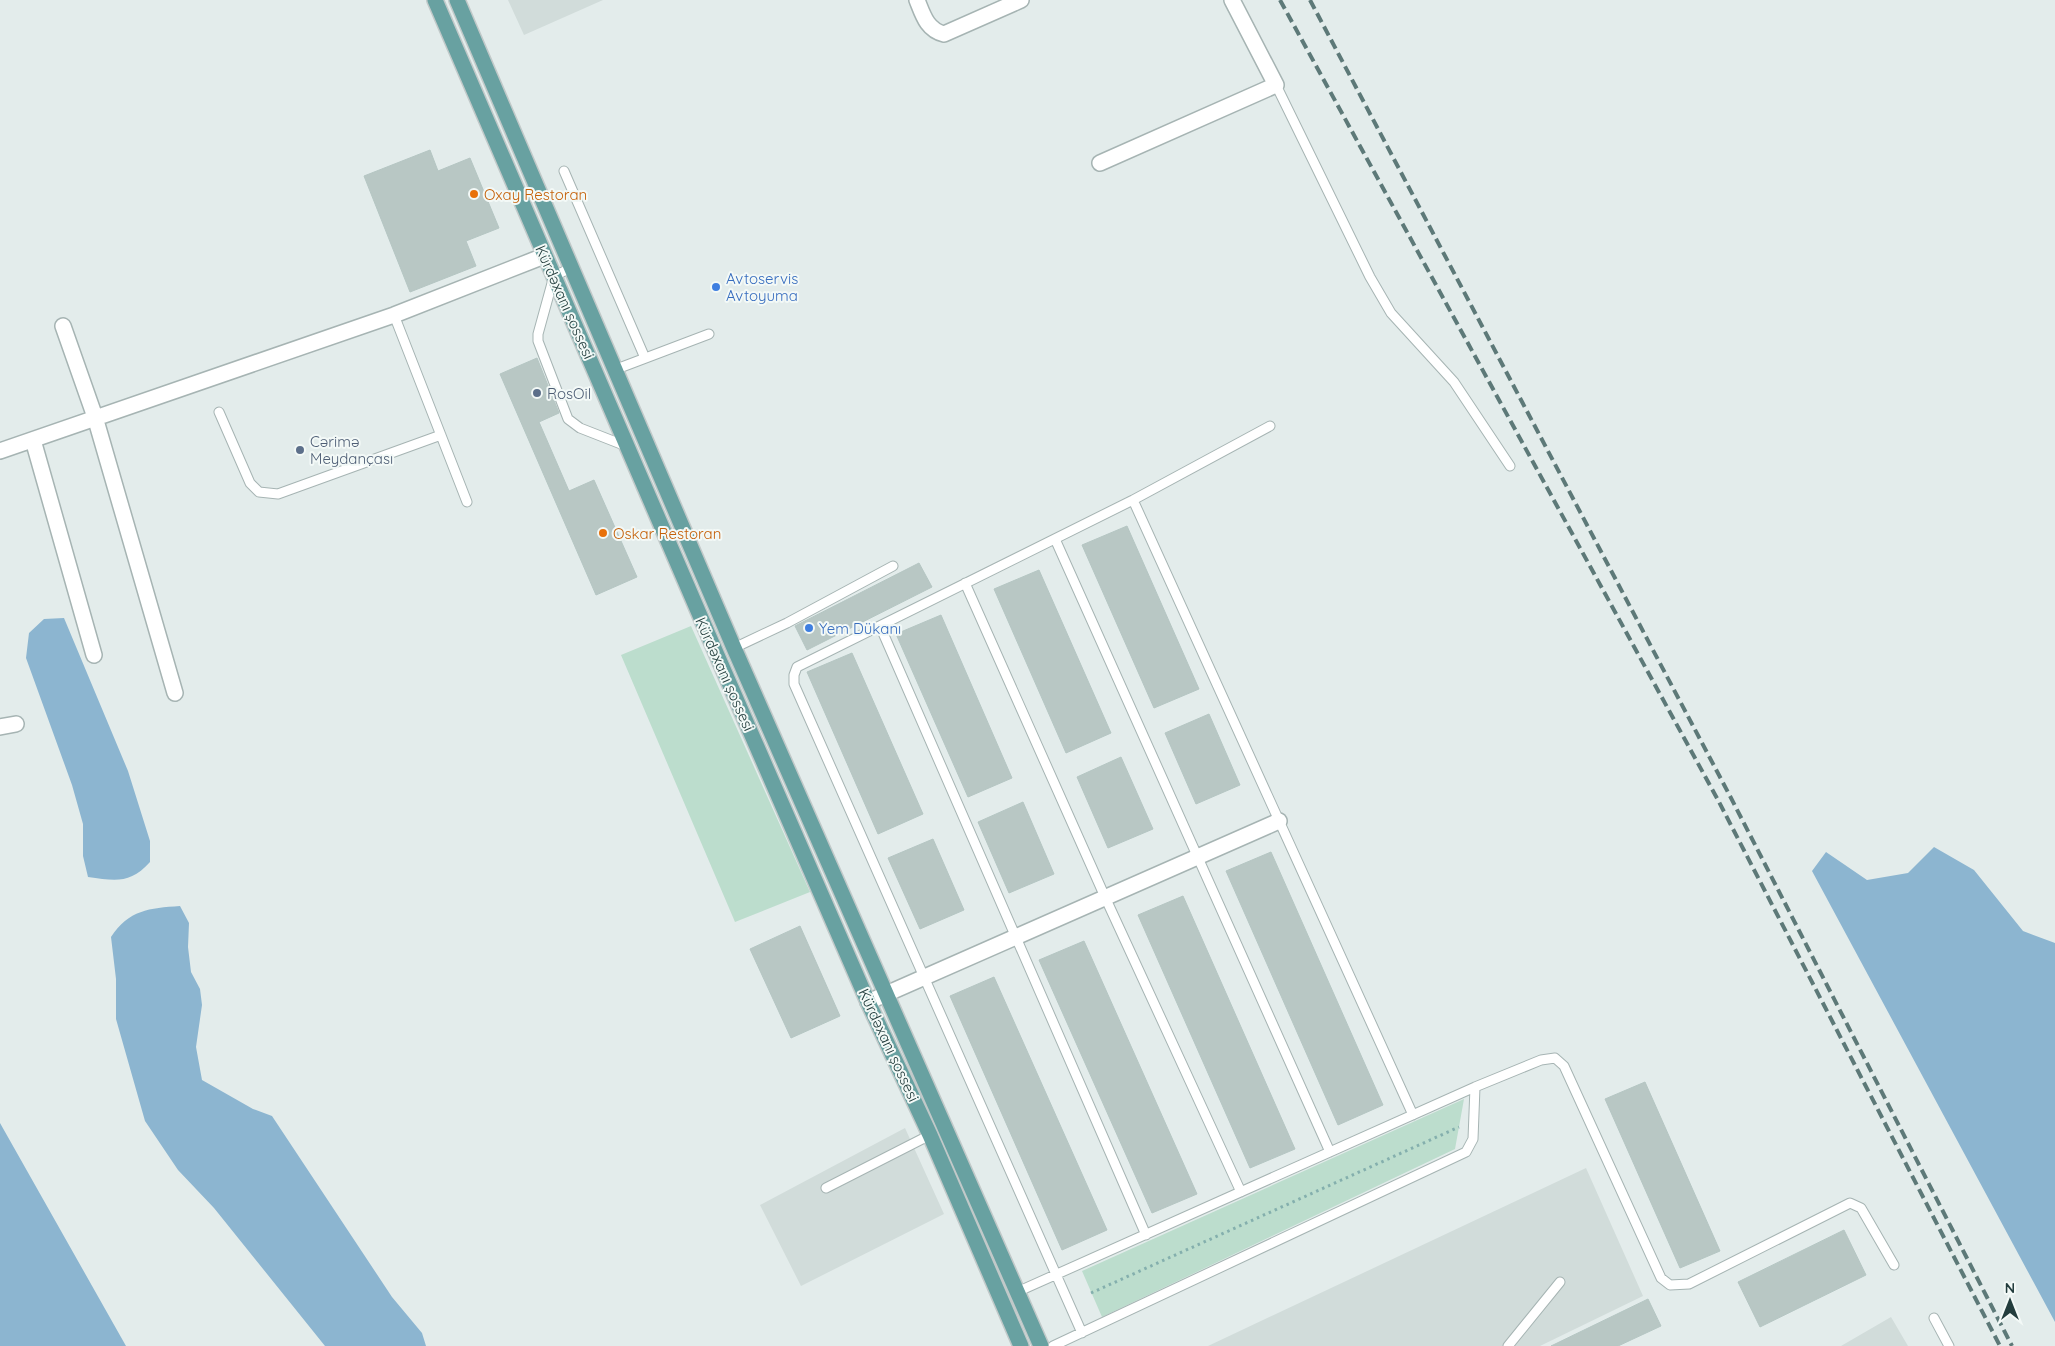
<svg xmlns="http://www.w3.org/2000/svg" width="2055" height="1346" viewBox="0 0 2055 1346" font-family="Quicksand,sans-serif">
  <rect width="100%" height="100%" fill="#e3eceb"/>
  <!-- built -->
  <path fill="#d1dcda" d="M 508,0 L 603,0 L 524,35 Z
    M 905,1128 L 944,1214 L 801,1286 L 760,1205 Z
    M 1586,1168 L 1643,1296 L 1540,1346 L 1208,1346 Z
    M 1891,1317 L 1908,1346 L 1841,1346 Z"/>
  <!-- green -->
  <path fill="#bcddcd" d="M 691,626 L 810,892 L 735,922 L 621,655 Z
    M 1464,1099 L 1455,1149 L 1102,1317 L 1082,1271 Z"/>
  <!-- water -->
  <path fill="#8cb5d0" d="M 64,618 L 128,771 L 150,841 L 150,862 C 130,884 116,881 88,877 L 83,856 L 83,824 L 72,785 L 26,658 L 29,633 L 44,619 Z
    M 1934,847 L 1974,870 L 2023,931 L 2055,943 L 2055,1322 L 1812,871 L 1826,852 L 1867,880 L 1908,873 Z
    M 180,906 L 189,923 L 188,947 L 191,972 L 200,989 L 202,1005 L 196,1047 L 202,1080 L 253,1109 L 272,1116 L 392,1297 L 422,1333 L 426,1346 L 325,1346 L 214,1208 L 178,1170 L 145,1121 L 116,1019 L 116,979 L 111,937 C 129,910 149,908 180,906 Z
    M 0,1123 L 126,1346 L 0,1346 Z"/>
  <!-- building -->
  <path fill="#b8c7c4" stroke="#b5c6c3" d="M 430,150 L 438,171 L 470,158 L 499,228 L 466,241 L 476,266 L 410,292 L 364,176 Z
    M 537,358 L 559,413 L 539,422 L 569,491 L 594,480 L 637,577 L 596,595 L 500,374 Z
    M 1127,526 L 1199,689 L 1154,708 L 1082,545 Z
    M 919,563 L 932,587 L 807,650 L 795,626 Z
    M 1039,570 L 1111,733 L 1066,753 L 994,589 Z
    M 941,615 L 1012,778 L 968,797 L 896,634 Z
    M 852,653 L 923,814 L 878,834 L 807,672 Z
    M 1209,714 L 1240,785 L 1196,804 L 1165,733 Z
    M 1121,757 L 1153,829 L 1108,848 L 1077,777 Z
    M 1023,802 L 1054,874 L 1009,893 L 978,822 Z
    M 933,839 L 964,910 L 920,929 L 888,858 Z
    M 1271,852 L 1383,1105 L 1338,1125 L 1226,871 Z
    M 1183,896 L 1295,1149 L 1250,1168 L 1138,915 Z
    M 800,926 L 840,1016 L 791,1038 L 750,949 Z
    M 1084,941 L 1197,1194 L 1152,1213 L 1039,960 Z
    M 994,977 L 1107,1230 L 1062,1250 L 950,996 Z
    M 1645,1082 L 1720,1251 L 1680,1268 L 1605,1099 Z
    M 1844,1230 L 1866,1275 L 1760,1327 L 1738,1282 Z
    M 1648,1299 L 1661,1326 L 1618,1346 L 1551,1346 Z"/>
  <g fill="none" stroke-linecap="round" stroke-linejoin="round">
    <defs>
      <path id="lane" d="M 1276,85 L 1370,277 L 1391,313 L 1454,382 L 1510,466
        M 564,171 L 645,358
        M 571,268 L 554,276 L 538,334 L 538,341 L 568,419 L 580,428 L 626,446
        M 394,315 L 467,502
        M 614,370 L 709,334
        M 219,412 L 250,483 L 259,492 L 278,494 L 441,435
        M 1133,500 L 1413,1115
        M 1055,539 L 1330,1152
        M 965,583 L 1105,897 L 1241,1192
        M 880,626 L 1146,1235
        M 734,648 L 787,623 L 893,566
        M 826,1188 L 930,1135
        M 1017,1292 L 1475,1087 L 1541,1060 L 1555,1058 L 1564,1066 L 1661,1278 L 1670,1285 L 1689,1284 L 1850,1203 L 1861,1208 L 1894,1265
        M 1934,1318 L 1949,1346
        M 1082,1333 L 794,684 L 794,675 L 797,667 L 1133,500 L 1270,426
        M 1053,1346 L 1466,1152 L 1473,1139 L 1475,1087
        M 1508,1346 L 1560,1282"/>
      <path id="street" d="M 917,0 C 923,15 927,30 944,34 L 1021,0
        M 1100,163 L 1276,85 L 1232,0
        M 63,326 L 95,417 L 175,693
        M 33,440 L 94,655
        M 0,451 L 394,315 L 544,256
        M 0,727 L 16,724
        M 868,1002 L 1279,821"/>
      <path id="primary" d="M 435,0 L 717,655 L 868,1002 L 930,1135 L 1021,1346
        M 457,0 L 734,648 L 1041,1346"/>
    </defs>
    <!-- lane casing -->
    <use href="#lane" stroke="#a6b4b3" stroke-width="11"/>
    <!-- street casing -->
    <use href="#street" stroke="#a6b4b3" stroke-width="18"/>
    <!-- primary casing -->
    <use href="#primary" stroke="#c1c9c9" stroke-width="18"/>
    <!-- path -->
    <path stroke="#84afad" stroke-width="3" stroke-dasharray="2.5 4" stroke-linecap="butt" d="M 1091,1293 L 1459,1127"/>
    <!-- lane -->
    <use href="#lane" stroke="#fff" stroke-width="9"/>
    <!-- street -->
    <use href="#street" stroke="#fff" stroke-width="15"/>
    <!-- primary -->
    <use href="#primary" stroke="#68a1a1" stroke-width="15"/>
    <!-- rail -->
    <path stroke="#5d7978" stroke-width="4" stroke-dasharray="10 5" stroke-linecap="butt" d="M 1280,0 L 1718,800 L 2000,1346
      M 1310,0 L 1730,796 L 2012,1346"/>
  </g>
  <!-- markers -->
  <g fill="#e8710a" stroke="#f3f9f7" stroke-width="2">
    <circle cx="474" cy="194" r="5"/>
    <circle cx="603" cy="533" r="5"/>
  </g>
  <g fill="#3f7fe0" stroke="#f3f9f7" stroke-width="2">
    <circle cx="716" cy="287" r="5"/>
    <circle cx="809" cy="628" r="5"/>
  </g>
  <g fill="#5c6f8a" stroke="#f3f9f7" stroke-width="2">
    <circle cx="537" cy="393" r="5"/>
    <circle cx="300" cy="450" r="5"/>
  </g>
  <g text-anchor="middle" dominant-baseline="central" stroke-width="4" stroke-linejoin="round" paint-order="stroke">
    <!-- food labels -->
    <g font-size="15" fill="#c56008" stroke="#f3f9f7" text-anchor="start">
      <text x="484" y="194">Oxay Restoran</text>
      <text x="613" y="533">Oskar Restoran</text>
    </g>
    <!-- shop labels -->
    <g font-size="15" fill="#366cbe" stroke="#f3f9f7" text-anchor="start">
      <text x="726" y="278">Avtoservis<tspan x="726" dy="17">Avtoyuma</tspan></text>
      <text x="819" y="628">Yem Dükanı</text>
    </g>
    <!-- street labels -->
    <g font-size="15" fill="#233d3d" stroke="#f3f9f7">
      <text transform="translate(565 302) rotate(66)">Kürdəxanı şossesi</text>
      <text transform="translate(725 674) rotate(66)">Kürdəxanı şossesi</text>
      <text transform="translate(889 1045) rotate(65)">Kürdəxanı şossesi</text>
    </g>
    <!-- service labels -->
    <g font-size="15" fill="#4e5e75" stroke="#f3f9f7" text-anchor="start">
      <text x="547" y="393">RosOil</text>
      <text x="310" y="441">Cərimə<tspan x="310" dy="17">Meydançası</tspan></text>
    </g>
  </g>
  <!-- north arrow -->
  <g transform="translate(2010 1301)" stroke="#f3f9f7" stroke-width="4" paint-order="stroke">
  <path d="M0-4L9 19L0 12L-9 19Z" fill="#233d3d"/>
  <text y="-8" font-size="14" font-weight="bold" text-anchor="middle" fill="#233d3d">N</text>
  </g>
</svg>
